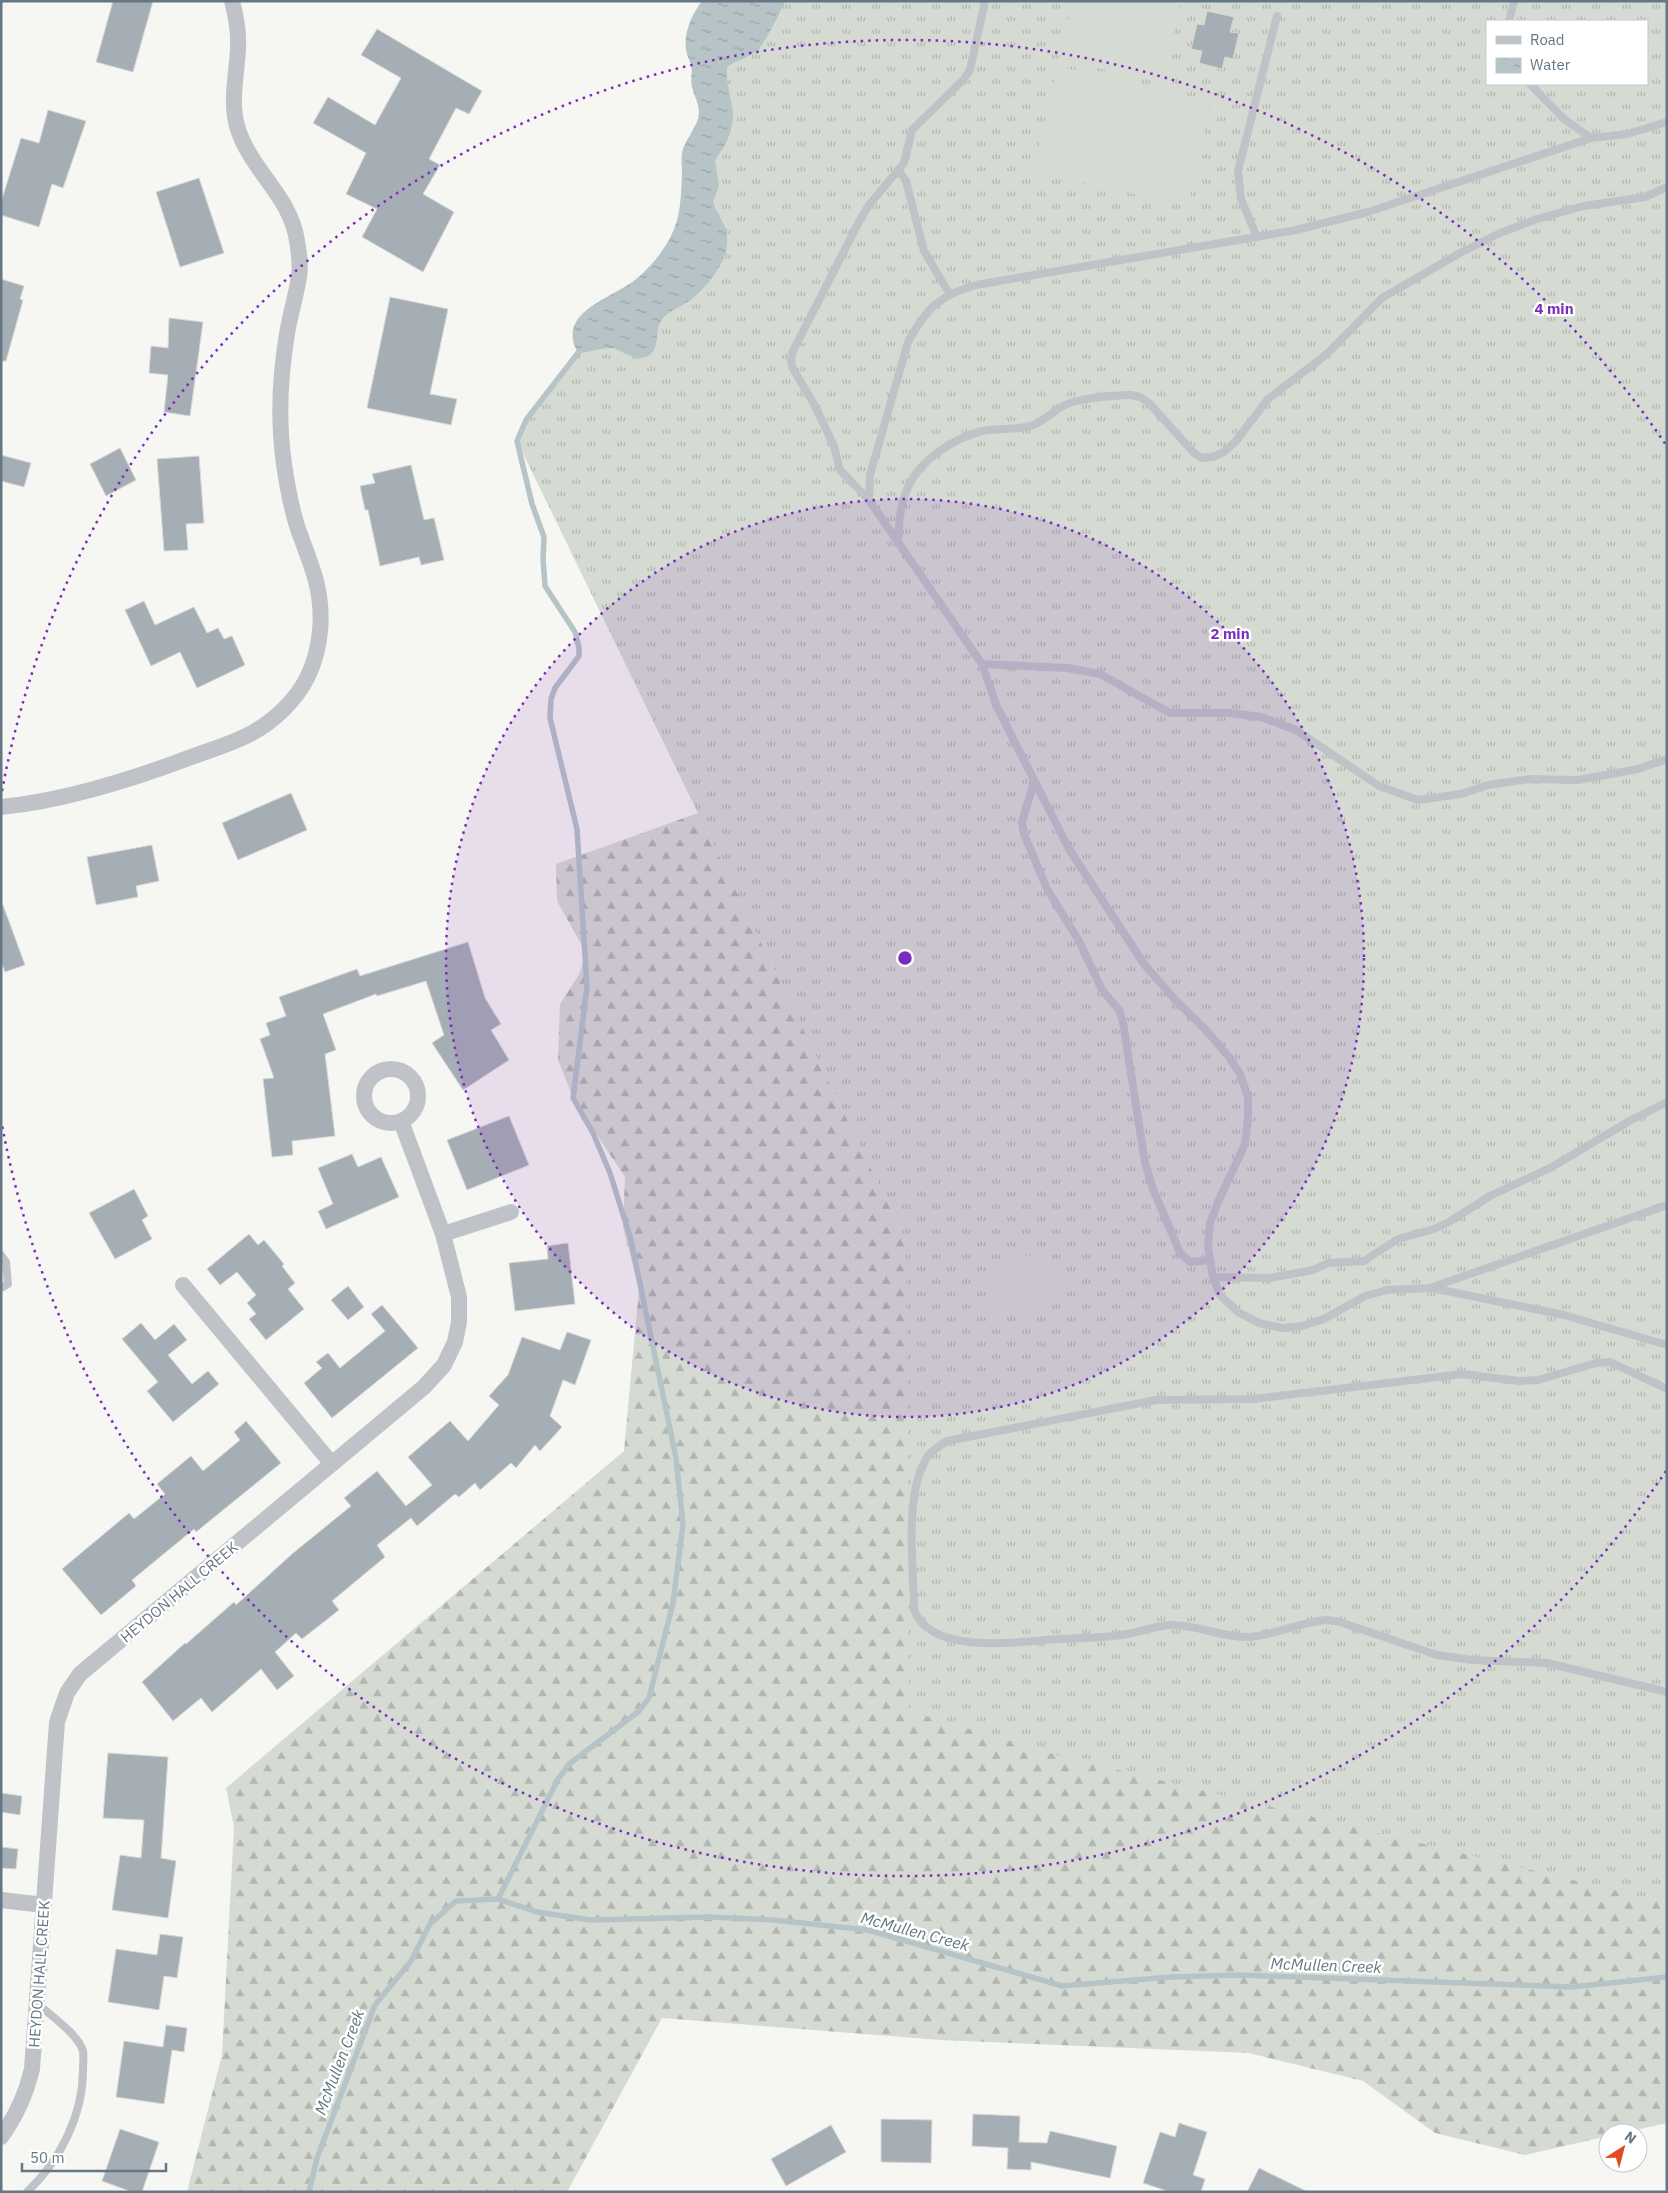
<svg xmlns="http://www.w3.org/2000/svg" width="1668" height="2193" viewBox="0 0 1668 2193" font-family="'IBM Plex Sans',sans-serif">
  <defs>
    <pattern id="grass-tufts" width="24" height="20" patternUnits="userSpaceOnUse" patternTransform="scale(1.25)"><rect width="24" height="20" fill="#d5dbd2"/><path d="M3 7l-1-3M5 7V3M7 7l1-3M15 17l-1-3M17 17v-4M19 17l1-3" fill="none" stroke="#b0b6b0"/></pattern>
    <pattern id="forest-firs" width="22" height="20" patternUnits="userSpaceOnUse" patternTransform="scale(1.25)"><rect width="22" height="20" fill="#d5dbd2"/><path d="M5 1l3.5 6h-7zM16 11l3.5 6h-7z" fill="#b0b6b0"/></pattern>
    <pattern id="water-ripples" width="26" height="14" patternUnits="userSpaceOnUse" patternTransform="scale(1.25)"><rect width="26" height="14" fill="#b6c3c7"/><path d="M2 4q2-2 4 0t4 0M15 11q2-2 4 0t4 0" fill="none" stroke="#98a3a7"/></pattern>
  </defs>
  <rect width="100%" height="100%" fill="#f6f6f2"/>
  <!-- grass -->
  <path fill="url(#grass-tufts)" fill-rule="evenodd" d="M 721,1 L 1667,1 L 1667,1977 L 869,1919 L 906,1241 L 517,441 L 530,415 L 578,353 L 584,323 L 678,264 ZM 1487,21 L 1647,21 L 1647,84 L 1487,84 Z"/>
  <!-- forest -->
  <path fill="url(#forest-firs)" d="M 698,813 L 906,1241 L 909,1711 L 1060,1756 L 1667,1903 L 1667,2123 L 1622,2133 L 1608,2133 L 1608,2136 L 1525,2155 L 1435,2133 L 1363,2081 L 1249,2053 L 940,2040 L 662,2018 L 567,2192 L 187,2192 L 222,2055 L 234,1827 L 226,1788 L 624,1451 L 639,1289 L 623,1227 L 625,1177 L 575,1102 L 558,1060 L 560,1004 L 580,973 L 585,951 L 557,901 L 556,864 Z"/>
  <!-- pitch -->
  <path fill="#d5dbd2" d="M 1072,1 L 1181,1 L 1162,83 L 1059,59 Z
    M 1057,66 L 1211,101 L 1188,206 L 1033,172 Z
    M 1019,1254 L 1035,1257 L 1066,1282 L 1068,1291 L 1061,1303 L 1001,1316 L 992,1310 C 983,1278 983,1262 1019,1254 Z"/>
  <!-- water -->
  <path fill="url(#water-ripples)" d="M 702,1 L 785,1 C 780,13 766,41 758,50 C 749,58 736,60 727,67 C 726,81 730,93 732,106 C 736,126 727,144 715,160 L 719,186 L 713,202 C 716,212 723,220 726,230 C 733,256 710,284 692,299 C 683,306 670,310 663,318 C 653,328 662,348 648,356 C 636,362 623,351 612,348 C 607,347 586,353 578,353 C 555,312 611,299 635,280 C 649,269 663,252 671,236 C 681,217 681,195 682,173 C 682,167 681,160 682,154 C 684,139 698,128 699,113 C 699,103 694,96 692,87 C 690,80 693,72 691,65 C 690,61 688,58 687,54 C 682,35 691,16 702,1 Z"/>
  <g fill="none" stroke-linecap="round" stroke-linejoin="round">
    <!-- stream -->
    <path stroke="#b6c3c7" stroke-width="5.5" d="M 498,1899 L 557,1781 L 569,1764 L 638,1712 L 649,1698 L 673,1603 L 683,1524 L 676,1458 L 631,1240 L 610,1173 L 593,1133 L 573,1098 L 587,987 L 577,829 L 550,718 L 551,699 L 555,688 L 579,656 L 579,648 L 575,632 L 545,586 L 543,558 L 544,537 L 532,504 L 517,441 L 526,420 L 578,353
      M 309,2192 L 317,2158 L 375,2005 L 411,1961 L 430,1924 L 456,1901 L 498,1899 L 537,1912 L 591,1920 L 710,1917 L 773,1920 L 868,1930 L 1062,1986 L 1171,1977 L 1239,1975 L 1572,1987 L 1667,1977"/>
  </g>
  <!-- building -->
  <path fill="#a5aeb4" stroke="#d7d7d5" d="M 113,1 L 153,1 L 133,72 L 96,62 Z
    M 1207,11 L 1234,17 L 1230,32 L 1239,33 L 1233,59 L 1225,57 L 1222,69 L 1199,63 L 1202,51 L 1191,49 L 1197,24 L 1204,25 Z
    M 377,29 L 482,91 L 469,114 L 456,108 L 429,159 L 440,165 L 423,194 L 454,212 L 423,272 L 362,237 L 377,209 L 346,194 L 366,153 L 313,123 L 328,97 L 375,125 L 401,78 L 361,55 Z
    M 48,110 L 86,121 L 63,188 L 52,184 L 39,227 L 1,215 L 1,202 L 21,138 L 39,143 Z
    M 199,178 L 224,253 L 180,267 L 156,192 Z
    M 1,279 L 24,286 L 20,299 L 23,300 L 6,361 L 1,361 Z
    M 390,297 L 448,309 L 430,394 L 457,399 L 451,425 L 367,408 Z
    M 169,318 L 203,322 L 190,416 L 164,412 L 168,375 L 149,373 L 151,346 L 168,348 Z
    M 120,448 L 136,480 L 106,496 L 90,464 Z
    M 1,455 L 31,463 L 24,487 L 1,481 Z
    M 199,456 L 204,523 L 186,524 L 188,550 L 164,551 L 157,459 Z
    M 411,465 L 424,520 L 434,518 L 444,560 L 421,565 L 419,557 L 380,566 L 368,510 L 365,510 L 360,486 L 375,483 L 372,474 Z
    M 144,601 L 155,625 L 194,607 L 207,633 L 218,628 L 224,639 L 232,636 L 245,665 L 197,688 L 180,652 L 151,666 L 125,610 Z
    M 291,793 L 307,830 L 238,860 L 222,823 Z
    M 152,845 L 159,881 L 136,886 L 138,897 L 96,905 L 87,857 Z
    M 3,905 L 25,965 L 5,972 L 1,961 L 1,906 Z
    M 468,942 L 485,998 L 501,1024 L 491,1030 L 509,1060 L 463,1090 L 432,1043 L 444,1035 L 426,981 L 377,996 L 376,994 L 323,1014 L 336,1050 L 325,1054 L 335,1136 L 292,1141 L 293,1155 L 272,1157 L 263,1079 L 274,1078 L 260,1039 L 270,1035 L 266,1023 L 286,1016 L 279,997 L 357,969 L 360,976 Z
    M 509,1116 L 529,1165 L 467,1190 L 447,1140 Z
    M 352,1154 L 358,1167 L 381,1157 L 399,1197 L 326,1229 L 318,1211 L 333,1204 L 318,1168 Z
    M 134,1189 L 148,1216 L 142,1220 L 152,1239 L 115,1259 L 89,1213 Z
    M 249,1234 L 258,1245 L 264,1240 L 284,1264 L 282,1266 L 295,1283 L 288,1289 L 304,1309 L 266,1340 L 249,1319 L 256,1314 L 247,1303 L 256,1295 L 237,1272 L 220,1285 L 207,1269 Z
    M 568,1243 L 575,1304 L 515,1311 L 509,1263 L 548,1259 L 547,1246 Z
    M 348,1286 L 364,1307 L 348,1320 L 331,1300 Z
    M 382,1305 L 418,1348 L 332,1418 L 304,1383 L 322,1368 L 316,1362 L 328,1353 L 340,1368 L 385,1331 L 371,1314 Z
    M 141,1323 L 155,1340 L 174,1324 L 187,1340 L 168,1355 L 192,1384 L 208,1371 L 219,1384 L 173,1422 L 147,1391 L 158,1382 L 122,1339 Z
    M 567,1332 L 591,1340 L 575,1385 L 563,1380 L 550,1416 L 562,1427 L 540,1451 L 535,1445 L 516,1468 L 511,1463 L 480,1490 L 475,1483 L 459,1497 L 455,1494 L 417,1526 L 411,1518 L 377,1545 L 385,1557 L 332,1601 L 339,1610 L 302,1639 L 296,1633 L 275,1652 L 294,1676 L 277,1690 L 261,1669 L 212,1712 L 201,1698 L 173,1721 L 142,1682 L 185,1643 L 186,1644 L 234,1602 L 236,1605 L 292,1554 L 351,1506 L 344,1498 L 377,1471 L 406,1506 L 432,1485 L 408,1457 L 450,1421 L 468,1441 L 499,1405 L 489,1396 L 508,1375 L 522,1337 L 560,1350 Z
    M 246,1421 L 281,1463 L 196,1532 L 194,1529 L 132,1580 L 136,1586 L 101,1615 L 62,1569 L 129,1513 L 134,1519 L 165,1494 L 157,1484 L 191,1456 L 203,1471 L 240,1440 L 234,1432 Z
    M 108,1753 L 168,1757 L 161,1858 L 176,1861 L 168,1918 L 112,1910 L 120,1855 L 141,1858 L 144,1820 L 103,1818 Z
    M 1,1793 L 22,1796 L 20,1815 L 1,1812 Z
    M 1,1847 L 18,1849 L 16,1869 L 1,1868 Z
    M 160,1934 L 183,1937 L 177,1978 L 164,1976 L 159,2010 L 108,2002 L 116,1949 L 157,1955 Z
    M 166,2025 L 187,2028 L 184,2052 L 172,2050 L 164,2104 L 116,2097 L 124,2041 L 163,2047 Z
    M 973,2114 L 1020,2116 L 1019,2142 L 1047,2143 L 1050,2131 L 1117,2146 L 1110,2178 L 1031,2162 L 1031,2170 L 1007,2169 L 1008,2148 L 972,2146 Z
    M 881,2119 L 932,2120 L 931,2163 L 881,2162 Z
    M 1179,2123 L 1207,2132 L 1193,2175 L 1205,2179 L 1201,2192 L 1170,2192 L 1143,2183 L 1160,2132 L 1175,2137 Z
    M 831,2125 L 846,2152 L 786,2186 L 771,2159 Z
    M 120,2129 L 159,2142 L 142,2192 L 132,2192 L 102,2181 Z
    M 1259,2168 L 1308,2192 L 1247,2192 Z"/>
  <g fill="none" stroke-linecap="round" stroke-linejoin="round">
    <!-- lane -->
    <path stroke="#bfc3c7" stroke-width="8" d="M 1509,21 L 1514,1
      M 1530,84 L 1564,119 L 1591,138
      M 1667,122 L 1627,134 L 1591,138 L 1368,212 L 1296,230 L 976,285 C 938,296 927,308 908,342 L 870,475 L 869,500 L 982,664 L 997,707 L 1069,849 L 1144,964 L 1176,1001 L 1205,1029 L 1229,1057 L 1240,1074 L 1248,1097 L 1248,1119 L 1245,1144 L 1218,1202 L 1210,1223 L 1208,1247 L 1213,1277 L 1220,1295 L 1238,1312 L 1259,1323 L 1282,1328 L 1302,1326 L 1324,1319 L 1365,1296 L 1387,1290 L 1430,1288 L 1667,1205
      M 899,171 L 906,181 L 924,251 L 949,293
      M 1257,237 L 1241,199 L 1238,171 L 1277,16
      M 869,500 L 840,470 L 834,446 L 814,404 L 792,367 L 791,359 L 793,351 L 861,218 L 869,205 L 904,163 L 912,130 L 964,79 L 970,70 L 985,1
      M 898,543 C 899,524 900,504 908,487 C 920,460 954,438 982,431 C 998,428 1015,430 1031,426 C 1046,421 1056,407 1070,403 C 1089,397 1112,396 1131,395 L 1140,397 L 1149,403 L 1195,454 L 1202,458 L 1213,457 L 1224,452 L 1236,441 L 1268,399 L 1327,354 L 1382,298 L 1460,253 L 1500,233 L 1537,219 L 1584,206 L 1645,197 L 1667,187
      M 982,664 L 1067,668 L 1100,674 L 1170,713 L 1230,713 L 1261,717 L 1296,730 L 1379,786 L 1418,800 L 1461,794 L 1488,785 L 1529,779 L 1578,780 L 1638,769 L 1667,759
      M 1034,782 L 1022,822 L 1024,834 L 1047,889 L 1079,941 L 1102,990 L 1119,1010 L 1123,1022 L 1145,1163 L 1153,1189 L 1180,1253 L 1190,1262 L 1210,1260
      M 1,1255 L 6,1262 L 8,1284 L 1,1288
      M 1213,1277 L 1269,1278 L 1313,1270 L 1328,1263 L 1364,1261 L 1398,1239 L 1434,1229 L 1449,1222 L 1490,1196 L 1552,1167 L 1631,1120 L 1667,1102
      M 1432,1288 L 1564,1315 L 1667,1345
      M 1667,1389 L 1610,1362 L 1596,1363 L 1538,1380 L 1519,1381 L 1463,1374 L 1253,1399 L 1156,1400 L 947,1441 C 939,1446 929,1452 925,1461 C 904,1500 914,1567 914,1610 C 932,1656 1018,1642 1057,1639 C 1079,1638 1101,1638 1122,1635 C 1138,1633 1154,1626 1170,1625 C 1197,1624 1222,1638 1249,1637 C 1275,1635 1300,1622 1327,1620 L 1340,1622 L 1437,1655 L 1472,1660 L 1547,1663 L 1667,1692
      M 27,2192 C 60,2161 83,2115 83,2070 C 83,2064 84,2056 83,2051 C 78,2034 51,2016 38,2004"/>
    <!-- street -->
    <path stroke="#bfc3c7" stroke-width="16" d="M 1,807 C 63,801 136,778 194,756 C 213,749 234,743 252,733 C 274,721 296,700 307,678 C 322,648 324,612 316,581 C 311,562 303,544 297,526 C 291,506 287,485 284,464 C 278,422 280,376 287,334 C 290,315 296,296 299,277 C 301,265 299,253 297,241 C 291,196 249,169 237,126 C 230,100 237,74 238,48 C 239,32 236,16 232,1
      M364 1096a27 27 0 1 1 54 0a27 27 0 1 1-54 0Z
      M 443,1234 L 511,1212
      M 183,1285 L 332,1464
      M 1,1900 L 44,1905
      M 1,2137 C 17,2115 26,2094 32,2069 L 57,1722 L 67,1693 L 80,1674 L 424,1387 L 444,1365 L 455,1342 L 459,1322 L 459,1297 L 443,1234 L 401,1121"/>
  </g>
  <!-- distance rings -->
  <circle cx="905" cy="958" r="459" fill="#7b2cbf" fill-opacity=".12"/>
  <g fill="none" stroke="#7b2cbf" stroke-width="2.5" stroke-dasharray="2.5 5">
    <circle cx="905" cy="958" r="459"/>
    <path d="M1666 1471A918 918 0 0 1 2 1125M2 791A918 918 0 0 1 1666 445"/>
  </g>
  <g text-anchor="middle" dominant-baseline="central" stroke-width="5" stroke-linejoin="round" paint-order="stroke">
    <!-- street labels -->
    <g font-size="15" fill="#657784" stroke="#fff">
      <text transform="translate(179 1592) rotate(-40)">HEYDON HALL CREEK</text>
      <text transform="translate(39 1974) rotate(-86)">HEYDON HALL CREEK</text>
    </g>
    <!-- water labels -->
    <g font-size="16" font-style="italic" fill="#607980" stroke="#fff">
      <text transform="translate(915 1931) rotate(15)">McMullen Creek</text>
      <text transform="translate(1326 1965) rotate(2)">McMullen Creek</text>
      <text transform="translate(339 2062) rotate(-69)">McMullen Creek</text>
    </g>
  </g>
  <circle cx="905" cy="958" r="8" fill="#7b2cbf" stroke="#fff" stroke-width="2.5"/>
  <g font-size="15" text-anchor="middle" font-weight="bold" fill="#7b2cbf" stroke="#fff" stroke-width="5" stroke-linejoin="round" paint-order="stroke">
    <text x="1554" y="314">4 min</text>
    <text x="1230" y="639">2 min</text>
  </g>
  <!-- border -->
  <rect width="1668" height="2193" fill="none" stroke="#657784" stroke-width="5"/>
  <!-- legend -->
  <rect x="1486" y="20" width="162" height="65" fill="#ffffff" stroke="#c1c9ce"/>
  <rect x="1496" y="36" width="25" height="8" fill="#bfc3c7" stroke="#c1c9ce"/>
  <text x="1530" y="45" font-size="15" fill="#657784">Road</text>
  <rect x="1496" y="58" width="25" height="15" fill="url(#water-ripples)" stroke="#c1c9ce"/>
  <text x="1530" y="70" font-size="15" fill="#657784">Water</text>
  <!-- north arrow -->
  <g transform="translate(1623 2148) rotate(36)"><circle r="24" fill="#ffffff" stroke="#c1c9ce"/>
  <path d="M0-4L9 19L0 12L-9 19Z" fill="#e34926"/>
  <text y="-8" font-size="14" font-weight="bold" text-anchor="middle" fill="#657784">N</text>
  </g>
  <!-- scale -->
  <path d="M22 2163v8h144v-8" fill="none" stroke="#657784" stroke-width="2.5"/>
  <text x="30" y="2163" font-size="15" fill="#657784" stroke="#ffffff" stroke-width="4" paint-order="stroke">50 m</text>
</svg>
